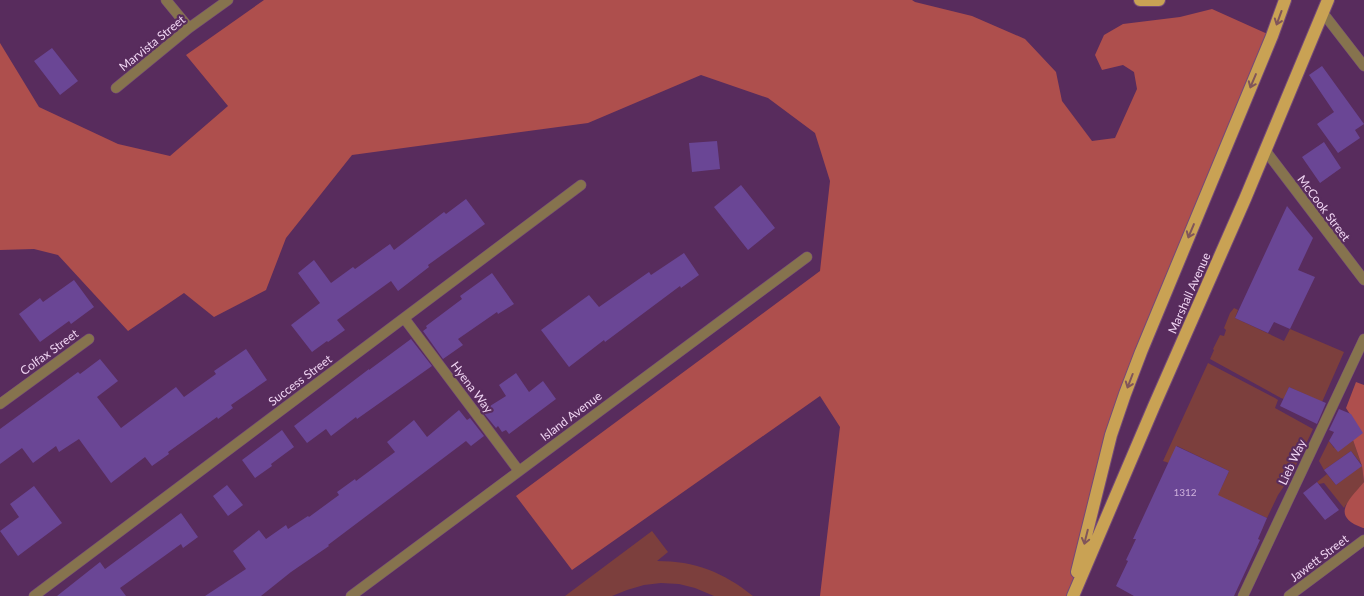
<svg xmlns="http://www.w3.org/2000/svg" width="1364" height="596" viewBox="0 0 1364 596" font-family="Lato,sans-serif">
  <rect width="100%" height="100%" fill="#582c5d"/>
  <!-- green -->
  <path fill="#7c3f3d" d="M 1234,308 L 1238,310 L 1235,318 L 1284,341 L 1290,329 L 1344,352 L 1322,402 L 1289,387 L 1284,399 L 1281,398 L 1210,359 L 1214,350 L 1213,349 L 1220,335 L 1224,336 L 1226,330 L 1224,328 L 1230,313 Z
    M 1208,363 L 1275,398 L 1278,400 L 1275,408 L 1313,429 L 1291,476 L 1278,495 L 1267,518 L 1250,510 L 1246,518 L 1263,527 L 1257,539 L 1201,514 L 1222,486 L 1229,471 L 1177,446 L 1169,463 L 1163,461 Z
    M 1353,440 L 1362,466 L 1364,482 L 1345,506 L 1344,508 L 1324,483 L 1319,484 L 1317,482 L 1327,474 L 1336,485 L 1362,465 L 1351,451 L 1324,470 L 1319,461 L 1329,441 L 1334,448 L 1339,445 Z
    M 652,531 L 668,552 L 657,561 C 695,561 723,572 753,596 L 714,596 L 695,588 L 679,584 L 661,583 L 644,585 L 627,590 L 612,596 L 565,596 Z"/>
  <!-- forest -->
  <path fill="#ae4f4d" d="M 264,0 L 912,0 L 915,2 L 972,16 L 1025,39 L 1056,72 L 1062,101 L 1092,141 L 1115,138 L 1137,89 L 1134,72 L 1123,65 L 1102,70 L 1095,55 L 1104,35 L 1123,24 L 1180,17 L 1212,9 L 1272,36 L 1141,352 L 1071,596 L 820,596 L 840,427 L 820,396 L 572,570 L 516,496 L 820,271 L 830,181 L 815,133 L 768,98 L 701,75 L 588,123 L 352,155 L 286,238 L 266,290 L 214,317 L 184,293 L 128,331 L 58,255 L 34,249 L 0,250 L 0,43 L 39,107 L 118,144 L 170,156 L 228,106 L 186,55 Z
    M 1356,382 L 1364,385 L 1364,528 L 1363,528 C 1329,516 1350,499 1364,482 L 1362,466 L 1353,440 L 1362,433 L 1346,408 Z"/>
  <!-- building -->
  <path fill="#6a4695" d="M 52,48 L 78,81 L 60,95 L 34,61 Z
    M 1322,66 L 1364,124 L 1355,130 L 1360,138 L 1338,153 L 1317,124 L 1334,112 L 1309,75 Z
    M 717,141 L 720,169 L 692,172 L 689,143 Z
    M 1324,142 L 1341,168 L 1320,183 L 1302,157 Z
    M 741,185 L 775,228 L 748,250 L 714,207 Z
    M 466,199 L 485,224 L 428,265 L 429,267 L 398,291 L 391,281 L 337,320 L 345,330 L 328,342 L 327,341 L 312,352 L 291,325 L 320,303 L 298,273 L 314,260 L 331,283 L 353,267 L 355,269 L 390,244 L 394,250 L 444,212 L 446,214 Z
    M 1287,206 L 1313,238 L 1298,270 L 1315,277 L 1290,329 L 1274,322 L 1268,333 L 1235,318 Z
    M 684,253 L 699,275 L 681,288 L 680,286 L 605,342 L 604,340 L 569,367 L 541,330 L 589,295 L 599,307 L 649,272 L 651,275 Z
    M 492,273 L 514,304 L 498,314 L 497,312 L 458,339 L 463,345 L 443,359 L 423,331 L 427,328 L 426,326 L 462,299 L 460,296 Z
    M 74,280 L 94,307 L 71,324 L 69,321 L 40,342 L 19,314 L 40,298 L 43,302 Z
    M 411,339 L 432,366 L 357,419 L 356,417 L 331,436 L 326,429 L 307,443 L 294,426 L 369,369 L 369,370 Z
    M 246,349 L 267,380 L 231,405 L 233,408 L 218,419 L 217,417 L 168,452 L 169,454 L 152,466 L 145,457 L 111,483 L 79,439 L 59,452 L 56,446 L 33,463 L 22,448 L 0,464 L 0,429 L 78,372 L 80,374 L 100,359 L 118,381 L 97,397 L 121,428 L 176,387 L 184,397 L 216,374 L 214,371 Z
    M 516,373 L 529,392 L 543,381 L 556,399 L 509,434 L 506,430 L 502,432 L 498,426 L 496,428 L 482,411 L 506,396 L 499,385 Z
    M 1289,387 L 1326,403 L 1317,424 L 1280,406 Z
    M 1339,409 L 1351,414 L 1363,433 L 1338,452 L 1329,441 L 1334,432 L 1329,430 Z
    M 459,410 L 467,420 L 470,418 L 484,436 L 471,446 L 466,441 L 328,545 L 329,546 L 291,572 L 261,596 L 205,596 L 246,569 L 233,551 L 259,530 L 266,539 L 286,525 L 288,529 L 308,516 L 309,517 L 339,495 L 337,492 L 355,479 L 356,481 L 395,452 L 387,442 L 414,420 L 427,437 Z
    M 282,430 L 294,447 L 271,464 L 272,466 L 255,478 L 242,460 Z
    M 1176,446 L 1229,471 L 1218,495 L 1267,518 L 1258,539 L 1260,540 L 1234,596 L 1134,596 L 1116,586 L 1128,561 L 1126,560 L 1136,539 L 1133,539 Z
    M 1351,451 L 1362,466 L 1336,485 L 1324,470 Z
    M 1317,482 L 1339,510 L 1325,520 L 1303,493 Z
    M 227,485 L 243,505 L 228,516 L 213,496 Z
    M 34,486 L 62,523 L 18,556 L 0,531 L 19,517 L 10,504 Z
    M 181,513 L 198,537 L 183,548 L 181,544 L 120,588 L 126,596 L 57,596 L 100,562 L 105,569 Z"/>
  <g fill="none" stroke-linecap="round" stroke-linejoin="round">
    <defs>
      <path id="lane" d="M 1323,13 L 1364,66
        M 1243,596 L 1364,339
        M 1289,596 L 1364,540"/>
      <path id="street" d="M 166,0 L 189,28
        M 116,88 L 189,28 L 228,0
        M 1265,150 L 1364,280
        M 404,318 L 519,471
        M 0,404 L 89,339
        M 34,596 L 581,185
        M 351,596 L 807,257"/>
      <path id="primary" d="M 1140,0 L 1159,0
        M 1077,572 L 1111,435 L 1125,394 L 1141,352 L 1272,36 L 1285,0
        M 1073,596 L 1154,406 L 1245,199 L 1328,0"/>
    </defs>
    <!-- lane casing -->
    <use href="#lane" stroke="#734a78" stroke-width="11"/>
    <!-- street casing -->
    <use href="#street" stroke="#734a78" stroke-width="11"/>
    <!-- primary casing -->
    <use href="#primary" stroke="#734a78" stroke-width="14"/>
    <!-- lane -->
    <use href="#lane" stroke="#86734e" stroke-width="10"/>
    <!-- street -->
    <use href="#street" stroke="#86734e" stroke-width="10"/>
    <!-- primary -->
    <use href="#primary" stroke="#c9a254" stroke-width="12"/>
  </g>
  <!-- one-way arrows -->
  <defs><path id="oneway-shaft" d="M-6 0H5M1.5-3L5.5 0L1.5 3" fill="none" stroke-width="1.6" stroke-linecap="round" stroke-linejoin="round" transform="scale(1.25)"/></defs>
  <g stroke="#80555a">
    <use href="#oneway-shaft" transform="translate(1279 18) rotate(110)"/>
    <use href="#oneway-shaft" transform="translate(1253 81) rotate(113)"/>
    <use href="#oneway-shaft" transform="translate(1191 231) rotate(113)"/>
    <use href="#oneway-shaft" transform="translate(1130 381) rotate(111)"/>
    <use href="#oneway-shaft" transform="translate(1086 537) rotate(104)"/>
  </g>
  <g text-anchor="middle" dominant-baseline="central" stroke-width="4.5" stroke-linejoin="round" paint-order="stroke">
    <!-- number labels -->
    <g font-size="10" fill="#ceb1dc">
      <text x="1185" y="492">1312</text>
    </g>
    <!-- street labels -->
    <g font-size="12" fill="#f0d5f3" stroke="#582c5d">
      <text transform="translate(152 43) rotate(-39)">Marvista Street</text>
      <text transform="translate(1324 208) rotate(53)">McCook Street</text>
      <text transform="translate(1189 293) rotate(-66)">Marshall Avenue</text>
      <text transform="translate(49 352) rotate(-36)">Colfax Street</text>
      <text transform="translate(300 380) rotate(-37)">Success Street</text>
      <text transform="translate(472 387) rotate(53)">Hyena Way</text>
      <text transform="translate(571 416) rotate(-37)">Island Avenue</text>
      <text transform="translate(1292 462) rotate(-65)">Lieb Way</text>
      <text transform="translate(1319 558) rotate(-37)">Jawett Street</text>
    </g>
  </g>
</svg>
